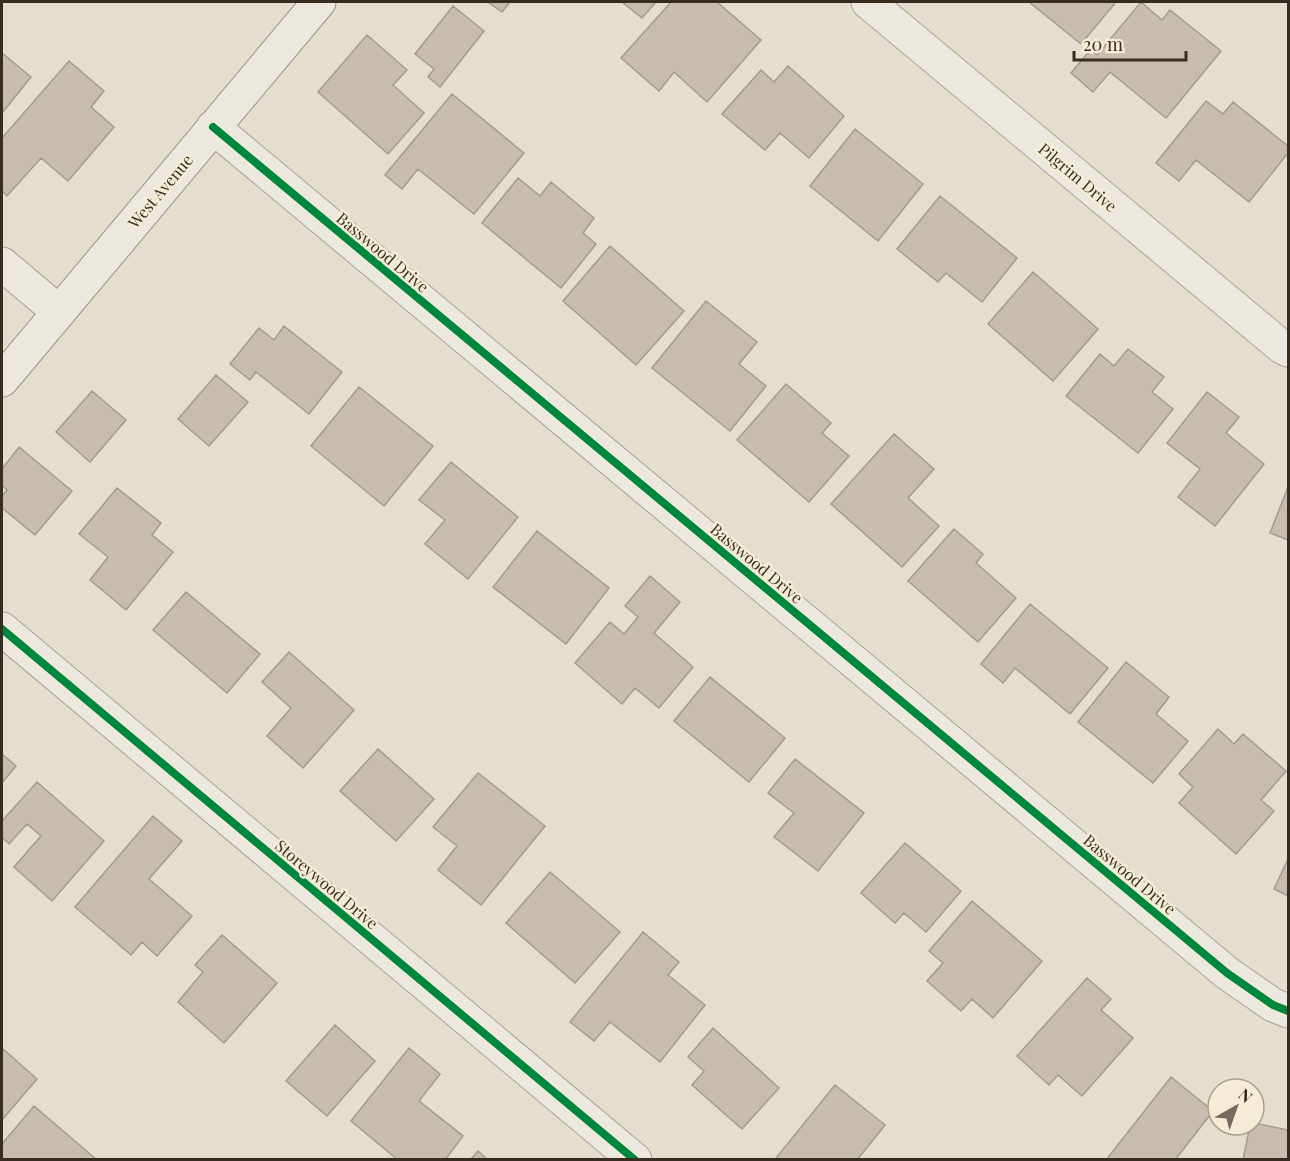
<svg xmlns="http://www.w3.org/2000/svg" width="1290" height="1161" viewBox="0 0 1290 1161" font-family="'Playfair Display',serif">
  <rect width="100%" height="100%" fill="#e4dece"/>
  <!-- building -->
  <path fill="#c7bdaf" stroke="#a49a8e" stroke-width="1.5" d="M 488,2 L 510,2 L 502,12 Z
    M 622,2 L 656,2 L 642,18 Z
    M 671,2 L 717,2 L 761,40 L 707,102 L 674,72 L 659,91 L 621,58 Z
    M 1029,2 L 1116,2 L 1081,44 Z
    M 1141,2 L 1162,20 L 1170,10 L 1221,51 L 1166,118 L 1110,72 L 1093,92 L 1071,73 L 1091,49 L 1097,55 Z
    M 453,6 L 484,31 L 440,87 L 428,77 L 434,69 L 415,54 Z
    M 367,35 L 407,70 L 393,85 L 424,113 L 388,154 L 318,92 Z
    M 2,53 L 31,77 L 2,113 Z
    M 69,61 L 104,91 L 91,107 L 114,127 L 68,181 L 41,158 L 7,196 L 2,191 L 2,138 Z
    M 788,66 L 844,116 L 809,158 L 780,133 L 765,150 L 722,114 L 761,70 L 774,82 Z
    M 452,94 L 524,153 L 474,214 L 418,169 L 402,189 L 385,175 Z
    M 1206,101 L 1223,114 L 1233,102 L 1288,146 L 1288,153 L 1249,202 L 1196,160 L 1179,181 L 1156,163 Z
    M 855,129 L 923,184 L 878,241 L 810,186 Z
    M 518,178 L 540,196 L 551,182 L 594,218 L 583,233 L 596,244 L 561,288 L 482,223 Z
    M 940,196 L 1017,258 L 982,302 L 946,273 L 938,282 L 897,249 Z
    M 610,246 L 684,311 L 636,365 L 563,301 Z
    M 1033,272 L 1098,329 L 1053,381 L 988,324 Z
    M 706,301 L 757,342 L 739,364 L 766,386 L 730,431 L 652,368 Z
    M 284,326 L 342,372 L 309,414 L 256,372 L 250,380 L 230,364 L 259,328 L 274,340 Z
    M 1128,349 L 1164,377 L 1152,392 L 1173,409 L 1138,453 L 1066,396 L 1100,354 L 1114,366 Z
    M 216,375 L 248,402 L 209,446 L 178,419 Z
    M 786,384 L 831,423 L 822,433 L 849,456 L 809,502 L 737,440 Z
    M 359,387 L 433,446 L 384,506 L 311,446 Z
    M 92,391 L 126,420 L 90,462 L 56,432 Z
    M 1207,392 L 1239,417 L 1226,433 L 1264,464 L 1215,526 L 1178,497 L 1200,469 L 1167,443 Z
    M 894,434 L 934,469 L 908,498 L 939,526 L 902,567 L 831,504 Z
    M 19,447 L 72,491 L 35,535 L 2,508 L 2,496 L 7,490 L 2,485 L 2,469 Z
    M 451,462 L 518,517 L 468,579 L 425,544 L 445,520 L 419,500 Z
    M 1288,487 L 1288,540 L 1270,533 Z
    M 117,488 L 161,523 L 152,535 L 173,552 L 126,610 L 90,580 L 108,557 L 79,534 Z
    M 954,529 L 983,554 L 976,563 L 1016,598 L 978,642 L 908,581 Z
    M 537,531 L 609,588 L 566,644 L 493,587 Z
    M 650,576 L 680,602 L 654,633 L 693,667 L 659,708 L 635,688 L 622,704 L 575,663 L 610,622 L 624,634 L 638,617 L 625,606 Z
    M 186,592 L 260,654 L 227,693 L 153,630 Z
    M 1030,604 L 1108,668 L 1070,714 L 1015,668 L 1003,683 L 981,664 Z
    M 289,652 L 354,710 L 303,768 L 267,736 L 291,708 L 262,682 Z
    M 1126,662 L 1169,697 L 1156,714 L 1188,741 L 1153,783 L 1078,722 Z
    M 710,677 L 785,738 L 749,782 L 674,721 Z
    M 1218,729 L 1234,744 L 1243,734 L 1286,771 L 1261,800 L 1274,811 L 1236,854 L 1179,803 L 1193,787 L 1179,774 Z
    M 378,749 L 434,799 L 396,841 L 340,791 Z
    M 2,754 L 16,766 L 2,783 Z
    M 795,759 L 864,813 L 818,871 L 774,837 L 794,813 L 768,793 Z
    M 478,773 L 545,826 L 481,905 L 438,870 L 457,846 L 433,827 Z
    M 37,782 L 104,841 L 52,901 L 14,867 L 41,836 L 27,824 L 9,844 L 2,837 L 2,821 Z
    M 153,816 L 182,841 L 149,879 L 192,916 L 157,956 L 142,942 L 131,955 L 75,907 Z
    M 905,843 L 961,891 L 926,932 L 904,913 L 895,923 L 861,893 Z
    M 1288,859 L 1288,896 L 1274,889 Z
    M 550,872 L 620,932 L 575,983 L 506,923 Z
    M 972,901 L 1042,961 L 993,1018 L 972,999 L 961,1011 L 927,981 L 943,963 L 929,951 Z
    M 643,932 L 679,962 L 668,975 L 705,1005 L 660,1062 L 610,1022 L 594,1041 L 570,1022 Z
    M 222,935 L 277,983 L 224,1043 L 178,1002 L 203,972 L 195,965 Z
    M 1087,978 L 1111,999 L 1101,1010 L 1133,1038 L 1082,1096 L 1058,1075 L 1049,1085 L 1017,1056 Z
    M 335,1025 L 375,1061 L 327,1116 L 286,1081 Z
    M 713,1028 L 779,1088 L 742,1129 L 692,1085 L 704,1071 L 688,1057 Z
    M 2,1048 L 37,1079 L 2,1120 Z
    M 409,1048 L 440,1074 L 419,1101 L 463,1136 L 445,1160 L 398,1160 L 351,1121 Z
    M 1171,1077 L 1213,1111 L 1175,1160 L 1106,1160 Z
    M 835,1085 L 885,1125 L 857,1160 L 777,1160 L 776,1158 Z
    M 34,1106 L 97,1160 L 2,1160 L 2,1144 Z
    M 1254,1123 L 1288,1130 L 1288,1160 L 1243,1160 L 1250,1125 L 1254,1125 Z
    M 478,1151 L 488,1160 L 470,1160 Z"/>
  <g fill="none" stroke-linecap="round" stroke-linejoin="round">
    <defs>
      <path id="minor" d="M 868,2 L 1282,347 L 1288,350
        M 213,127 L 1227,973 L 1273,1005 L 1288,1011
        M 2,629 L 635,1160"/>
      <path id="tertiary" d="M 2,264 L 59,312"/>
      <path id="secondary" d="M 2,380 L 319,2"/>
    </defs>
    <!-- minor casing -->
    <use href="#minor" stroke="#a9a397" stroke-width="35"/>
    <!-- tertiary casing -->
    <use href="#tertiary" stroke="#a9a397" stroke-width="35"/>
    <!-- secondary casing -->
    <use href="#secondary" stroke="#999287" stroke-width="35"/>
    <!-- minor -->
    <use href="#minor" stroke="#ece8e0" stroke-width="33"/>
    <!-- tertiary -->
    <use href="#tertiary" stroke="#ece8e0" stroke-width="33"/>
    <!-- secondary -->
    <use href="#secondary" stroke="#ece8e0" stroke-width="33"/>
    <defs>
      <path id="cycleway" d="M 213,127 L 1227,973 L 1273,1005 L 1288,1011
        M 2,629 L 635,1160"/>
    </defs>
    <!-- cycleway casing -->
    <use href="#cycleway" stroke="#f4ecd5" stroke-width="11"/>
    <!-- cycleway -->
    <use href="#cycleway" stroke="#00873e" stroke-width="8"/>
  </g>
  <g text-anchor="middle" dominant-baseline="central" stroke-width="5" stroke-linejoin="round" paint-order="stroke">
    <!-- street labels -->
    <g font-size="16" fill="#372c20" stroke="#f4ecd5">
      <text transform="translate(1078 177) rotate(40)">Pilgrim Drive</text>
      <text transform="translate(160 191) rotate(-50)">West Avenue</text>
      <text transform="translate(383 252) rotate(40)">Basswood Drive</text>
      <text transform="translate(757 563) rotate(40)">Basswood Drive</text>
      <text transform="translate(1130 874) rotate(40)">Basswood Drive</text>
      <text transform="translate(327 884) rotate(40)">Storeywood Drive</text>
    </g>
  </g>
  <!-- border -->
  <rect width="1290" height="1161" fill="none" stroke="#372c20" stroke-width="6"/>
  <!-- north arrow -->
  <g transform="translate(1236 1107) rotate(40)"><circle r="28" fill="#f4ecd5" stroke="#a89f8d" stroke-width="1.5"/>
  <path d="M0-4.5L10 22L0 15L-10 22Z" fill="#746a5d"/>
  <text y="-9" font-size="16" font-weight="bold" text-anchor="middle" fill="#372c20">N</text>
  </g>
  <!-- scale -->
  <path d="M1074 51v9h112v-9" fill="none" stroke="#372c20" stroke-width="3"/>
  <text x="1083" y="51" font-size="18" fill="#372c20" stroke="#f4ecd5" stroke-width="4.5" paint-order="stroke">20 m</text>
</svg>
